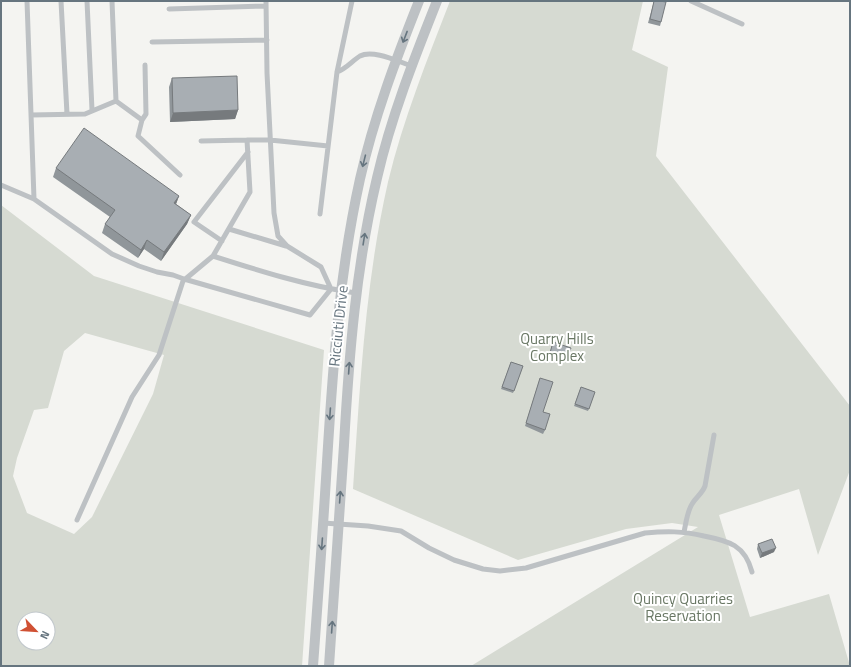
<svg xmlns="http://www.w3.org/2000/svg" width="851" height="667" viewBox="0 0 851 667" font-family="'Titillium Web',sans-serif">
  <rect width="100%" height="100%" fill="#f4f4f1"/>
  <!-- green -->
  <path fill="#d6dad2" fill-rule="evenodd" d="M 450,1 L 643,1 L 632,50 L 668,67 L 656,156 L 850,406 L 850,470 L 818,555 L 799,489 L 719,515 L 750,617 L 829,594 L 850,666 L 471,666 L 698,527 L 672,523 L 626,529 L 518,560 L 353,489 C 360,386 365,283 388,182 C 403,120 427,60 450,1 Z
    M 1,205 L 94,276 L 324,350 L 302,666 L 1,666 ZM 85,333 L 164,355 L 153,394 L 92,517 L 74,534 L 27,513 L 13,476 L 17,458 L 34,410 L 48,408 L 64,351 ZM 24,619 L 48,619 L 48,643 L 24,643 Z"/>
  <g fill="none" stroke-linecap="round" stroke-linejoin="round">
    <!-- service -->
    <path stroke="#bdc1c4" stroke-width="5" d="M 27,1 L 34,199 L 112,254 L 139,266 L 157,272 L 173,275 L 184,279 L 310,315 L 331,289
      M 61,1 L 67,114
      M 87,1 L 92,110
      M 112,1 L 116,101 L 142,120
      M 266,1 L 267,73 L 274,213 L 278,236 L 287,246 L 321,267 L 331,289
      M 691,1 L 742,24
      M 169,9 L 266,6
      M 152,42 L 267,40
      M 145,65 L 146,114 L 142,120 L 138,136 L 180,175
      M 337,72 C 346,69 352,61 360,56 C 373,49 399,62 412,66
      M 31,115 L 85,114 L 116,101
      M 201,141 L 247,140
      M 1,185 L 34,199
      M 320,214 L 337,72 L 352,1
      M 229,229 L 286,246
      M 222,241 L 194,222 L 248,152
      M 213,256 L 250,192 L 247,140 L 270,140 L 328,146
      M 77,520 L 132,397 L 159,355 L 183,281 L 213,256 C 260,271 307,286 356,293
      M 323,523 L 368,526 L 401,531 L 429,548 L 454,560 L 483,569 L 500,571 L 526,568 L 645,533 C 667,531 682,531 704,536 C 729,541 745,545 752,572
      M 684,532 C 686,523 687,512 692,504 C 696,497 702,494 705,486 L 714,435"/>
    <!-- minor -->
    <path stroke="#bdc1c4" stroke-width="10" d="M 313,666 C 318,598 323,530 327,462 C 333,365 339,274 360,179 C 374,117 396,59 419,1
      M 329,666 C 334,592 339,519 344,445 C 349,355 356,266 377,178 C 391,117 414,59 437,1"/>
  </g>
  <!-- wall -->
  <path fill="#90969a" d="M 654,1 L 661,22 L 660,26 L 648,23 Z
    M 172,78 L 238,110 L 235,119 L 170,122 L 169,87 Z
    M 56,168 L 179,196 L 176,204 L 191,215 L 187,224 L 161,261 L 144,249 L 138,258 L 102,233 L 105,224 L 110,217 L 53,177 Z
    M 553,342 L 571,348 L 567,362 L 549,355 Z
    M 511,362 L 523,366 L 513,393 L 501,389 Z
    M 540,378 L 545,430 L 543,434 L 525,426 Z
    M 581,387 L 595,392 L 588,411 L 574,406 Z
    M 758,544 L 774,552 L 760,558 L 757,549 Z"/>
  <!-- shaded-wall -->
  <path fill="#767a7d" d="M 238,110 L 235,119 L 170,122 L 173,113 Z
    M 179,196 L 176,204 L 174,203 Z
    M 191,215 L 187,224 L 161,261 L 164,252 Z
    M 147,240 L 144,249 L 138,258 L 141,250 Z
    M 776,548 L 774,552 L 760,558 L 762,553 Z"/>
  <!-- building -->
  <path fill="#a8aeb3" stroke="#767a7d" d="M 654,1 L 660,1 L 666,2 L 661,22 L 650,19 Z
    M 237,76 L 238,110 L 173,113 L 172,78 Z
    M 84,128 L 179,196 L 174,203 L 191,215 L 164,252 L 147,240 L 141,250 L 105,224 L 115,210 L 56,168 Z
    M 553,342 L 571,348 L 567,359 L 550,353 Z
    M 511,362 L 523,366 L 514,391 L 502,387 Z
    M 540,378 L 553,382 L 543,412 L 550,414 L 545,430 L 526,423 Z
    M 581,387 L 595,392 L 589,409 L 575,404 Z
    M 772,539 L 776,548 L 762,553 L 758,544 Z"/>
  <!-- one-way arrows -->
  <defs><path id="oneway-shaft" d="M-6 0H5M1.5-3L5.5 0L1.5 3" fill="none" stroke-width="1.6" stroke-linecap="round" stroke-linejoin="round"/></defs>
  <g stroke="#66757f">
    <use href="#oneway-shaft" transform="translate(405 37) rotate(111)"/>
    <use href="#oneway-shaft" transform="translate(364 161) rotate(104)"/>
    <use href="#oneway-shaft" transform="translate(364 239) rotate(-81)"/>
    <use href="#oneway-shaft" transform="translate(349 368) rotate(-86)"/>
    <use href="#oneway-shaft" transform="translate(330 414) rotate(94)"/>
    <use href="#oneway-shaft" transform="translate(340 497) rotate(-86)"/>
    <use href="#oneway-shaft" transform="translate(322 544) rotate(94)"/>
    <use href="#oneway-shaft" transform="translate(332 627) rotate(-86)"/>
  </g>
  <g text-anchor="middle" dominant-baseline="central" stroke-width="4" stroke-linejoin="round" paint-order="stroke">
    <!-- street labels -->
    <g font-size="15" fill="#66757f" stroke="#fff">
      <text transform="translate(338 326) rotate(-84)">Ricciuti Drive</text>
    </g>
    <!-- park labels -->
    <g font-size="15" fill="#697764" stroke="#fff">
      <text x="557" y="338">Quarry Hills<tspan x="557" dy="17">Complex</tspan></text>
      <text x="683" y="598">Quincy Quarries<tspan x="683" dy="17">Reservation</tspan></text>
    </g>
  </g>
  <!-- border -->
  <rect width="851" height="667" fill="none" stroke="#66757f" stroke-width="4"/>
  <!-- north arrow -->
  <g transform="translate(36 631) rotate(115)"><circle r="19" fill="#ffffff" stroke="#c2c8cc"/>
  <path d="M0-3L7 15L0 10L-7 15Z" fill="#d05134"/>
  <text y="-6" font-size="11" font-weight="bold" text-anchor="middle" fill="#66757f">N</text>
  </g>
</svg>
